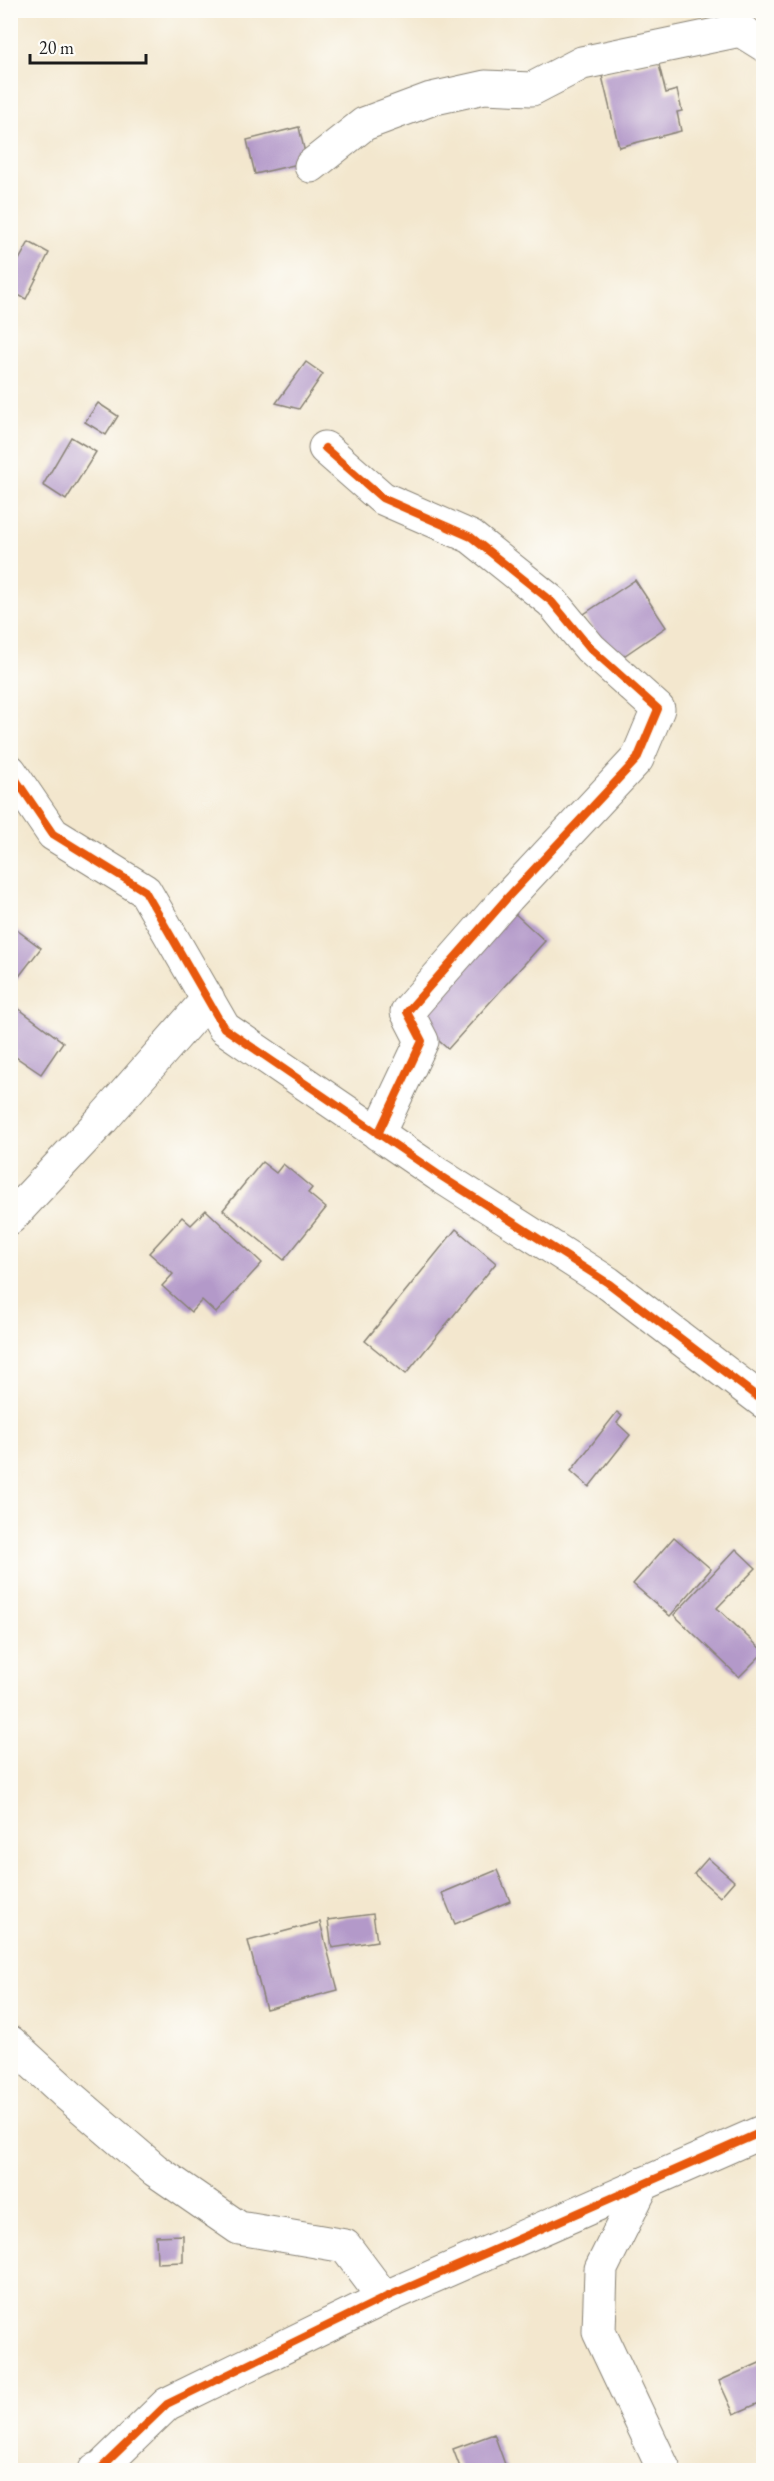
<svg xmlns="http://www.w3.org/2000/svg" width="774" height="2481" viewBox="0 0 774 2481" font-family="'EB Garamond',serif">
  <rect width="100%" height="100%" fill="#fdfcf7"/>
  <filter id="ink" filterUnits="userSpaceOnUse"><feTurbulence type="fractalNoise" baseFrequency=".0167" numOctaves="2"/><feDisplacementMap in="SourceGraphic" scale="12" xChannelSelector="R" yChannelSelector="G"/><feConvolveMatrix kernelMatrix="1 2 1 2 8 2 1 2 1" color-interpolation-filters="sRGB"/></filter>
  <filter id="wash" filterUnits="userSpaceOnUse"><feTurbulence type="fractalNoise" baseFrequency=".008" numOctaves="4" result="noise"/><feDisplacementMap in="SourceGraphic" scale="24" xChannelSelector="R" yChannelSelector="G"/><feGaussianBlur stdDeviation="1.35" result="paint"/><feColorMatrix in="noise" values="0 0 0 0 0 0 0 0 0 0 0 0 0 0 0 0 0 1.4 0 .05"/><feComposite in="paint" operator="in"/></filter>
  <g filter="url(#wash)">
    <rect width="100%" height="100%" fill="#f3e7ce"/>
    <g id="blocks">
      <!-- building -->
      <path fill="#b399c9" d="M 658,61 L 666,93 L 677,90 L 682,111 L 677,112 L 681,131 L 619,147 L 602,76 Z
        M 299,127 L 307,162 L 255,174 L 247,140 Z
        M 29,242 L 49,253 L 26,299 L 10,291 L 10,276 Z
        M 306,362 L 323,374 L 299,409 L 276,403 Z
        M 98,403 L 118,416 L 106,435 L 85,422 Z
        M 71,437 L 96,452 L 66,500 L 43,485 Z
        M 635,580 L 666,627 L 615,662 L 584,614 Z
        M 511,910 L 545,941 L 448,1049 L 413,1018 Z
        M 10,925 L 41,948 L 10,988 Z
        M 10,1002 L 63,1042 L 41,1074 L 10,1053 Z
        M 262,1162 L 276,1173 L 283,1164 L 312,1188 L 308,1193 L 326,1208 L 284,1260 L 223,1210 Z
        M 206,1210 L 262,1263 L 216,1313 L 202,1300 L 191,1312 L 162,1286 L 173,1274 L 149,1253 L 182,1217 L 191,1225 Z
        M 456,1229 L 496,1263 L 406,1374 L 365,1341 Z
        M 617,1412 L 622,1416 L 617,1423 L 630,1435 L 589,1487 L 571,1471 Z
        M 674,1537 L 711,1569 L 670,1616 L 633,1584 Z
        M 736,1549 L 756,1568 L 717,1608 L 764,1652 L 739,1677 L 674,1615 Z
        M 708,1858 L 734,1881 L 720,1897 L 694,1874 Z
        M 497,1870 L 510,1901 L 455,1924 L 442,1893 Z
        M 373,1914 L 377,1941 L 332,1948 L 328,1920 Z
        M 320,1922 L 338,1990 L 266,2009 L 248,1941 Z
        M 183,2235 L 183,2262 L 157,2263 L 156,2236 Z
        M 764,2361 L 764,2401 L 734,2414 L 719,2381 Z
        M 494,2434 L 507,2470 L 461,2470 L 453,2449 Z"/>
    </g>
  </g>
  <g filter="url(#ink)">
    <use href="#blocks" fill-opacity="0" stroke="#888275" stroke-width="1.5"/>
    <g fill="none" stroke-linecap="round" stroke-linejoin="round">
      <defs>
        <path id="minor" d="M 311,166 L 364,124 L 431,99 L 485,87 L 532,89 L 582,63 L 740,30 L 764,45
          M 325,448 L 382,498 L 471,537 L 552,602 L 590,648 L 658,709 L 637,759 L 508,897 L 407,1012 L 422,1041 L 378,1134
          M 10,771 L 53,834 L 145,891 L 224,1028 L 439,1175 L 608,1283 L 764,1402
          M 10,1218 L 101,1121 L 208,999
          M 10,2042 L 69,2096 L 155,2170 L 239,2228 L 345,2246 L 384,2298
          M 643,2184 L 601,2269 L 599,2332 L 664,2470"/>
        <path id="tertiary" d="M 95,2470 L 101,2468 L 167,2404 L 384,2298 L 764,2131"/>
      </defs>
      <!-- minor casing -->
      <use href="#minor" stroke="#888275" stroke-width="35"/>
      <!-- tertiary casing -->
      <use href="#tertiary" stroke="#888275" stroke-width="35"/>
      <!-- minor -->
      <use href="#minor" stroke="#fff" stroke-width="33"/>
      <!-- tertiary -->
      <use href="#tertiary" stroke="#fff" stroke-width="33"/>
      <defs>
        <path id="cycleway" d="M 325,448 L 382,498 L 471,537 L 552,602 L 590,648 L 658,709 L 637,759 L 508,897 L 407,1012 L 422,1041 L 378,1134
          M 10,771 L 53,834 L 145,891 L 224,1028 L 439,1175 L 608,1283 L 764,1402
          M 95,2470 L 101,2468 L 167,2404 L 384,2298 L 764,2131"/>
      </defs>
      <!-- cycleway casing -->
      <use href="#cycleway" stroke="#fdfcf7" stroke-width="11"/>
      <!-- cycleway -->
      <use href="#cycleway" stroke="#e8590c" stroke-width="8"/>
    </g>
  </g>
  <!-- margin -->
  <rect width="774" height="2481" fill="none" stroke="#fdfcf7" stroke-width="36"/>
  <!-- scale -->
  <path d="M30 54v9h116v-9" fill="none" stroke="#1c1c1c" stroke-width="3"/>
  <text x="39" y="54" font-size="18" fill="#1c1c1c" stroke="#fdfcf7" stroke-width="4.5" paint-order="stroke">20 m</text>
</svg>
